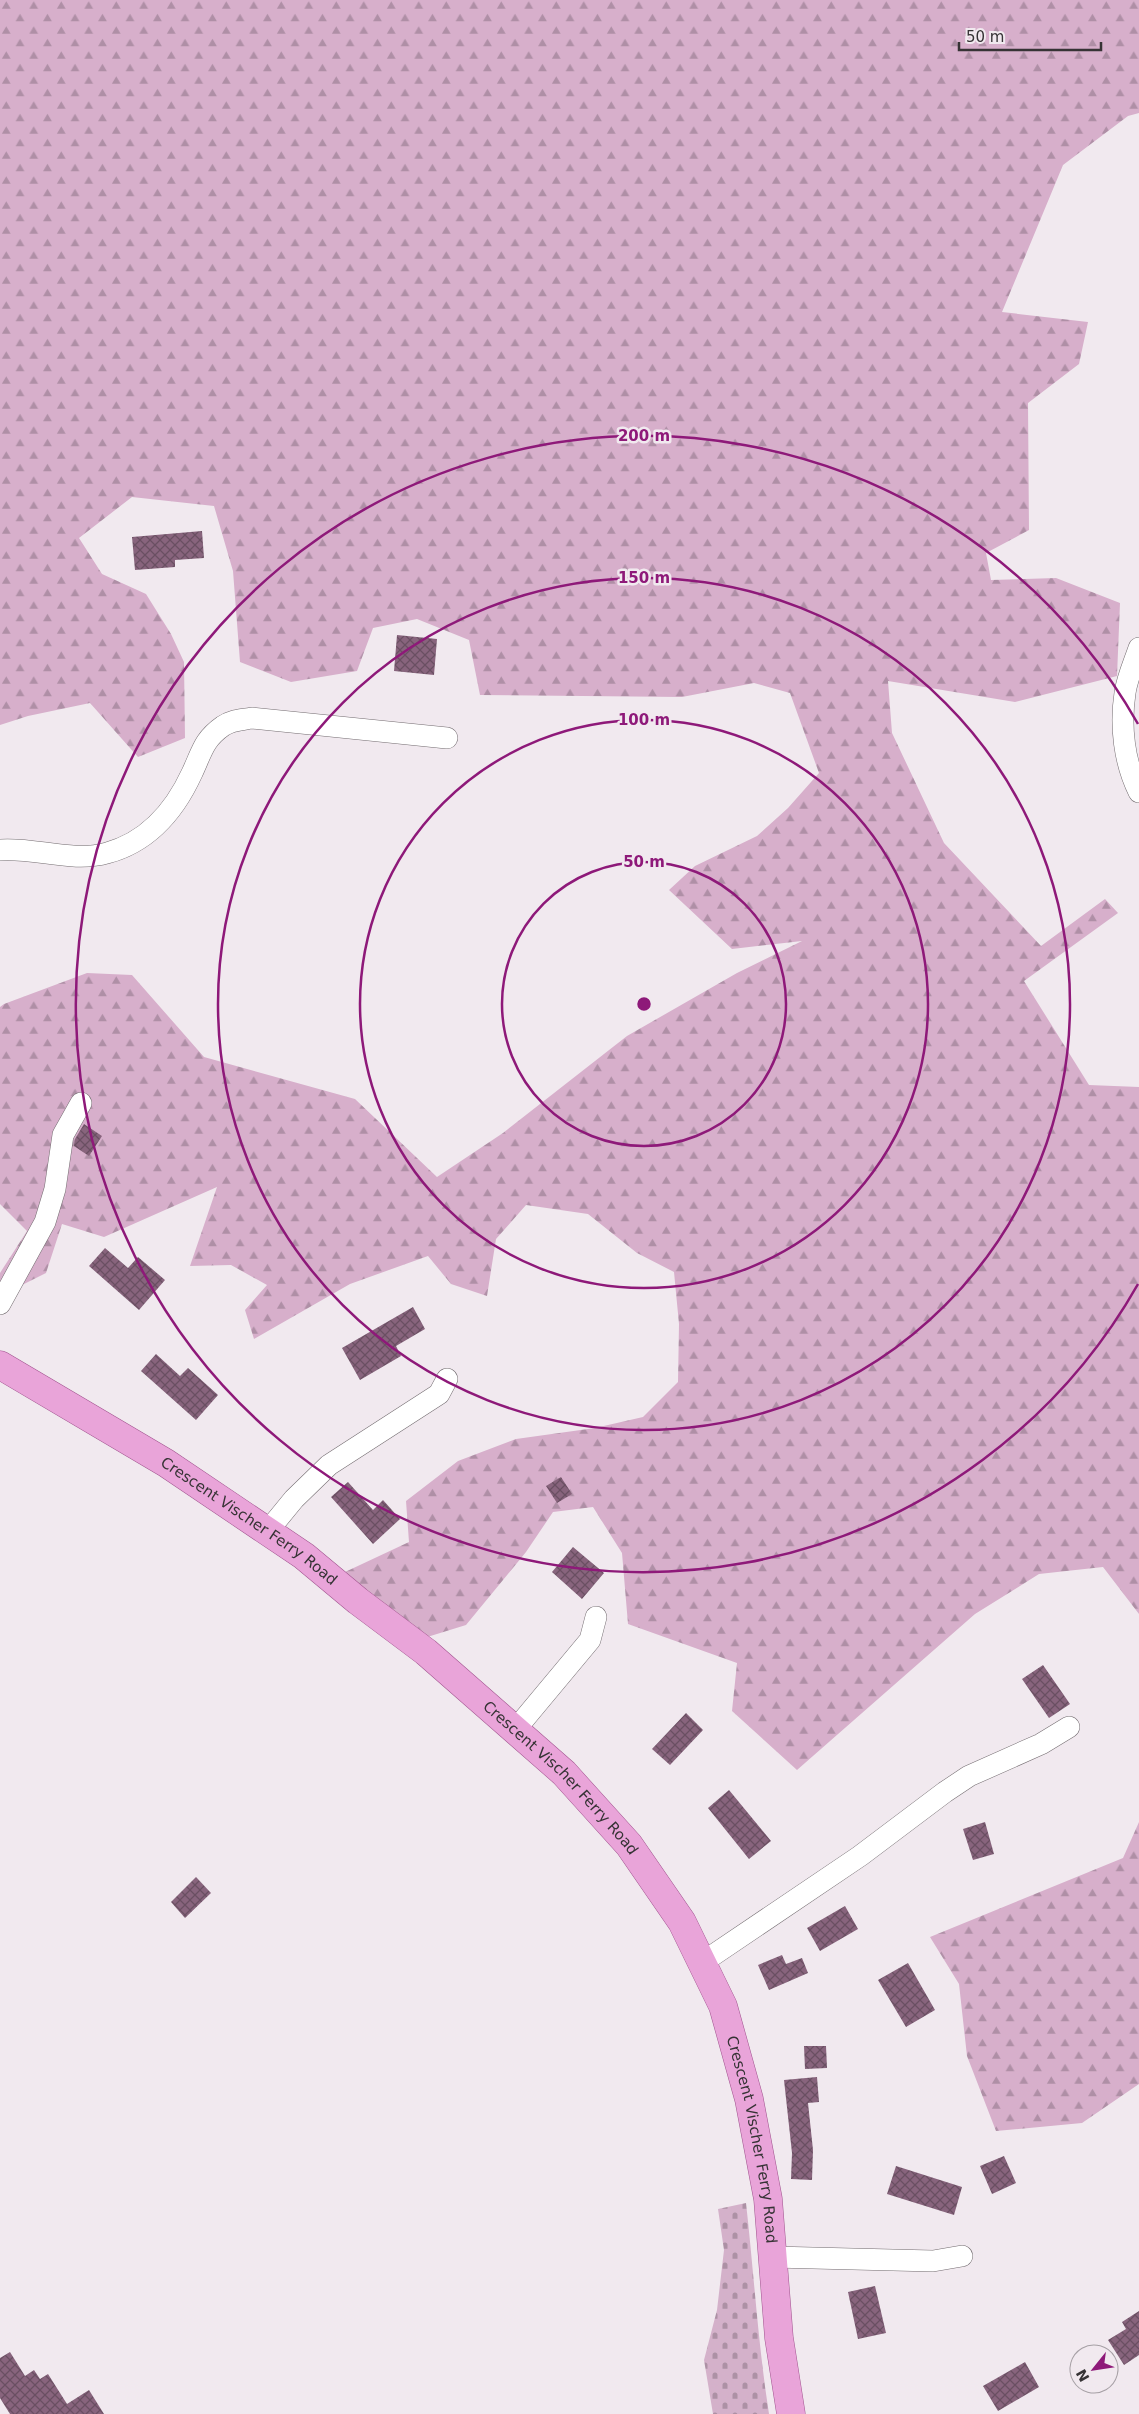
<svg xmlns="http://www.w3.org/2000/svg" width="1139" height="2414" viewBox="0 0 1139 2414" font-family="'DejaVu Sans',sans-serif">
  <defs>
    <pattern id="forest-firs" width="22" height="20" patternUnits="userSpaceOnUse" patternTransform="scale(1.25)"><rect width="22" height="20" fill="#d7afcb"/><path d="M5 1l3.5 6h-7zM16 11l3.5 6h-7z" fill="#af8fa6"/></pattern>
    <pattern id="cemetery-stones" width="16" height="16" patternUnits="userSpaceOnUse" patternTransform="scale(1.25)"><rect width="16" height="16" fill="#d4b1ca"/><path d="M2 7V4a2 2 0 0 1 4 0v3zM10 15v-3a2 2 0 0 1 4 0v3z" fill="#ad91a5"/></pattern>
    <pattern id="building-cross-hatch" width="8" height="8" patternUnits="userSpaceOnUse" patternTransform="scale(1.25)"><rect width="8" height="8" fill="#88647d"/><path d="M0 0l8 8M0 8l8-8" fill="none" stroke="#6a4f62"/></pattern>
  </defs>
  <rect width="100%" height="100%" fill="#f1e9ef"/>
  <!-- forest -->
  <path fill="url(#forest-firs)" d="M 0,0 L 1139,0 L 1139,113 L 1128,116 L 1063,165 L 1002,312 L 1088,322 L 1079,364 L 1028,403 L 1029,530 L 986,553 L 991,580 L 1056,578 L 1120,603 L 1117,676 L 1015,702 L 888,681 L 892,733 L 944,843 L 1041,946 L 1105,899 L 1118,913 L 1024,981 L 1089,1085 L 1139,1087 L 1139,1614 L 1103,1567 L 1039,1574 L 975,1614 L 797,1770 L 732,1711 L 737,1663 L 628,1624 L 622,1553 L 593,1507 L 553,1512 L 526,1552 L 466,1625 L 424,1638 L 345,1572 L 409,1542 L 406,1501 L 458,1461 L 516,1439 L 595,1428 L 643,1417 L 678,1382 L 679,1324 L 674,1272 L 637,1253 L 588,1214 L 526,1205 L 496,1239 L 487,1296 L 451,1284 L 428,1256 L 350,1284 L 254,1339 L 245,1310 L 267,1285 L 231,1265 L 190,1266 L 217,1187 L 104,1237 L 62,1224 L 46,1273 L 0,1296 L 0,1273 L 27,1231 L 0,1204 L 0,1007 L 4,1004 L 87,973 L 132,975 L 204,1057 L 355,1099 L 437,1177 L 503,1133 L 627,1036 L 737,973 L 802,941 L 732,949 L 669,890 L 695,866 L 757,836 L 788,808 L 819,773 L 790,693 L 754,683 L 682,697 L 480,695 L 469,640 L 417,619 L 373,628 L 357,671 L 291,682 L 240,662 L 233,571 L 214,506 L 132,497 L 79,538 L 102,574 L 146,594 L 171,634 L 184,662 L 185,738 L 138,757 L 90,703 L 28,716 L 0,725 Z
    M 1139,1822 L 1139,2084 L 1082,2123 L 996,2131 L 967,2056 L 959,1984 L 930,1937 L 1123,1858 Z"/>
  <!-- cemetery -->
  <path fill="url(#cemetery-stones)" d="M 746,2203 C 754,2274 758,2344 769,2414 L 713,2414 L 704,2360 L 717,2310 L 724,2250 L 718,2209 Z"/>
  <!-- building -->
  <path fill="url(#building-cross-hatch)" d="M 202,531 L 204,558 L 175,560 L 175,567 L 135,570 L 132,537 Z
    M 397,635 L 437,639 L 434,675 L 394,671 Z
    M 84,1124 L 102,1136 L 89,1156 L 74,1146 L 75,1139 Z
    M 105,1248 L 128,1268 L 138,1257 L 165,1280 L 139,1310 L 89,1266 Z
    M 413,1307 L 425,1329 L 396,1346 L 401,1356 L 360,1380 L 342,1348 Z
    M 156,1354 L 180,1376 L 188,1368 L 218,1395 L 196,1420 L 141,1371 Z
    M 561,1477 L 572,1494 L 557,1503 L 546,1486 Z
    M 348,1482 L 373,1510 L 383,1500 L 400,1519 L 373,1544 L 331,1497 Z
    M 573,1547 L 604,1573 L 582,1599 L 552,1572 Z
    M 1043,1665 L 1070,1704 L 1049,1718 L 1022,1679 Z
    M 686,1713 L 703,1730 L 670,1765 L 652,1749 Z
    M 729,1790 L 771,1841 L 749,1859 L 708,1808 Z
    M 985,1822 L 994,1854 L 973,1860 L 963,1829 Z
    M 196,1877 L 211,1893 L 185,1918 L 171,1902 Z
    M 845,1906 L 858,1929 L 820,1951 L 807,1928 Z
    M 782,1955 L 786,1964 L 802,1958 L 808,1973 L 769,1990 L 758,1965 Z
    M 908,1963 L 935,2010 L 906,2027 L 878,1980 Z
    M 804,2046 L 826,2046 L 827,2068 L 805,2069 Z
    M 817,2077 L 819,2102 L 808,2103 L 813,2150 L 812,2180 L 791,2179 L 792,2153 L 784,2080 Z
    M 1004,2156 L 1016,2183 L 992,2194 L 980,2166 Z
    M 896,2166 L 962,2187 L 954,2215 L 887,2194 Z
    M 875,2286 L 886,2333 L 858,2339 L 848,2292 Z
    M 1139,2311 L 1139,2355 L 1124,2365 L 1108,2340 L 1126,2329 L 1122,2322 Z
    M 10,2352 L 25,2376 L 34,2370 L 40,2379 L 48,2374 L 67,2404 L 89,2390 L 104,2414 L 10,2414 L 0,2398 L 0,2358 Z
    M 1025,2362 L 1039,2387 L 998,2411 L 983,2386 Z"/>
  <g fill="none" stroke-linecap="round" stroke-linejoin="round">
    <defs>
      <path id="minor" d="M 1139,648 C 1134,663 1127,678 1125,693 C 1120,726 1124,762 1139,792
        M 0,850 C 35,847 72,863 107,853 C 148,842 175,810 192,773 C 202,752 203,740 223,726 C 231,720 242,720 252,718 L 447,738
        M 0,1304 L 45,1222 L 55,1189 L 63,1135 L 81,1103
        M 267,1532 L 294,1499 L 329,1465 L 439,1394 L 447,1379
        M 515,1730 L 590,1640 L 596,1617
        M 703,1962 L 860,1856 L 945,1792 L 969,1776 L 1041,1744 L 1069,1727
        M 773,2257 L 933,2261 L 962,2256"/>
      <g id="major">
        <path id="s1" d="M 0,1365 L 166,1463 L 304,1556 L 358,1601 L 426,1652 L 564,1773 L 629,1845 L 682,1922 L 723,2006 L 749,2099 L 768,2199 L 779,2338 L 791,2414"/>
      </g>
    </defs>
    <!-- minor casing -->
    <use href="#minor" stroke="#736c70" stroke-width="22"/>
    <!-- major casing -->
    <use href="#major" stroke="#a1558f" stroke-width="29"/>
    <!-- minor -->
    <use href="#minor" stroke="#fff" stroke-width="21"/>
    <!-- major -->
    <use href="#major" stroke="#e9a4d9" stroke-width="28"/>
  </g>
  <!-- distance rings -->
  <g fill="none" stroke="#8e1979" stroke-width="2.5">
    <circle cx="644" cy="1004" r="142"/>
    <circle cx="644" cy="1004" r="284"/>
    <circle cx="644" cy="1004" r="426"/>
    <path d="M1138 1284A568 568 0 1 1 1138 724"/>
  </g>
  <g text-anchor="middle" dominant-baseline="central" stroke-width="5" stroke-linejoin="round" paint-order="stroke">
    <!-- street labels -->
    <g font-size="15" fill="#363335" stroke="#f1e9ef">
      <text stroke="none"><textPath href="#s1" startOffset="294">Crescent Vischer Ferry Road</textPath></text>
      <text stroke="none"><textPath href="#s1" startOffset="699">Crescent Vischer Ferry Road</textPath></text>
      <text stroke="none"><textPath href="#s1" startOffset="1119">Crescent Vischer Ferry Road</textPath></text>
    </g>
  </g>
  <circle cx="644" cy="1004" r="8" fill="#8e1979" stroke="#f1e9ef" stroke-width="2.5"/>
  <g font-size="15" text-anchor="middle" font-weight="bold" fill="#8e1979" stroke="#f1e9ef" stroke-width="5" stroke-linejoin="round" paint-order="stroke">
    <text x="644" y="441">200 m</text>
    <text x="644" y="583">150 m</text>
    <text x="644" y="725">100 m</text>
    <text x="644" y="867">50 m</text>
  </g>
  <!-- north arrow -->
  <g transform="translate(1094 2369) rotate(240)"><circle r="24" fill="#f1e9ef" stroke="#a6a0a5"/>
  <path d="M0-4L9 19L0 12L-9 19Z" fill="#8e1979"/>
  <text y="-8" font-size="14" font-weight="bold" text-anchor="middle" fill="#363335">N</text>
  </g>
  <!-- scale -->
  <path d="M959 42v8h142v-8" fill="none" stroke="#363335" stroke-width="2.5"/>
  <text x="966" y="42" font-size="15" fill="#363335" stroke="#f1e9ef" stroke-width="4" paint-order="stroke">50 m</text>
</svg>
